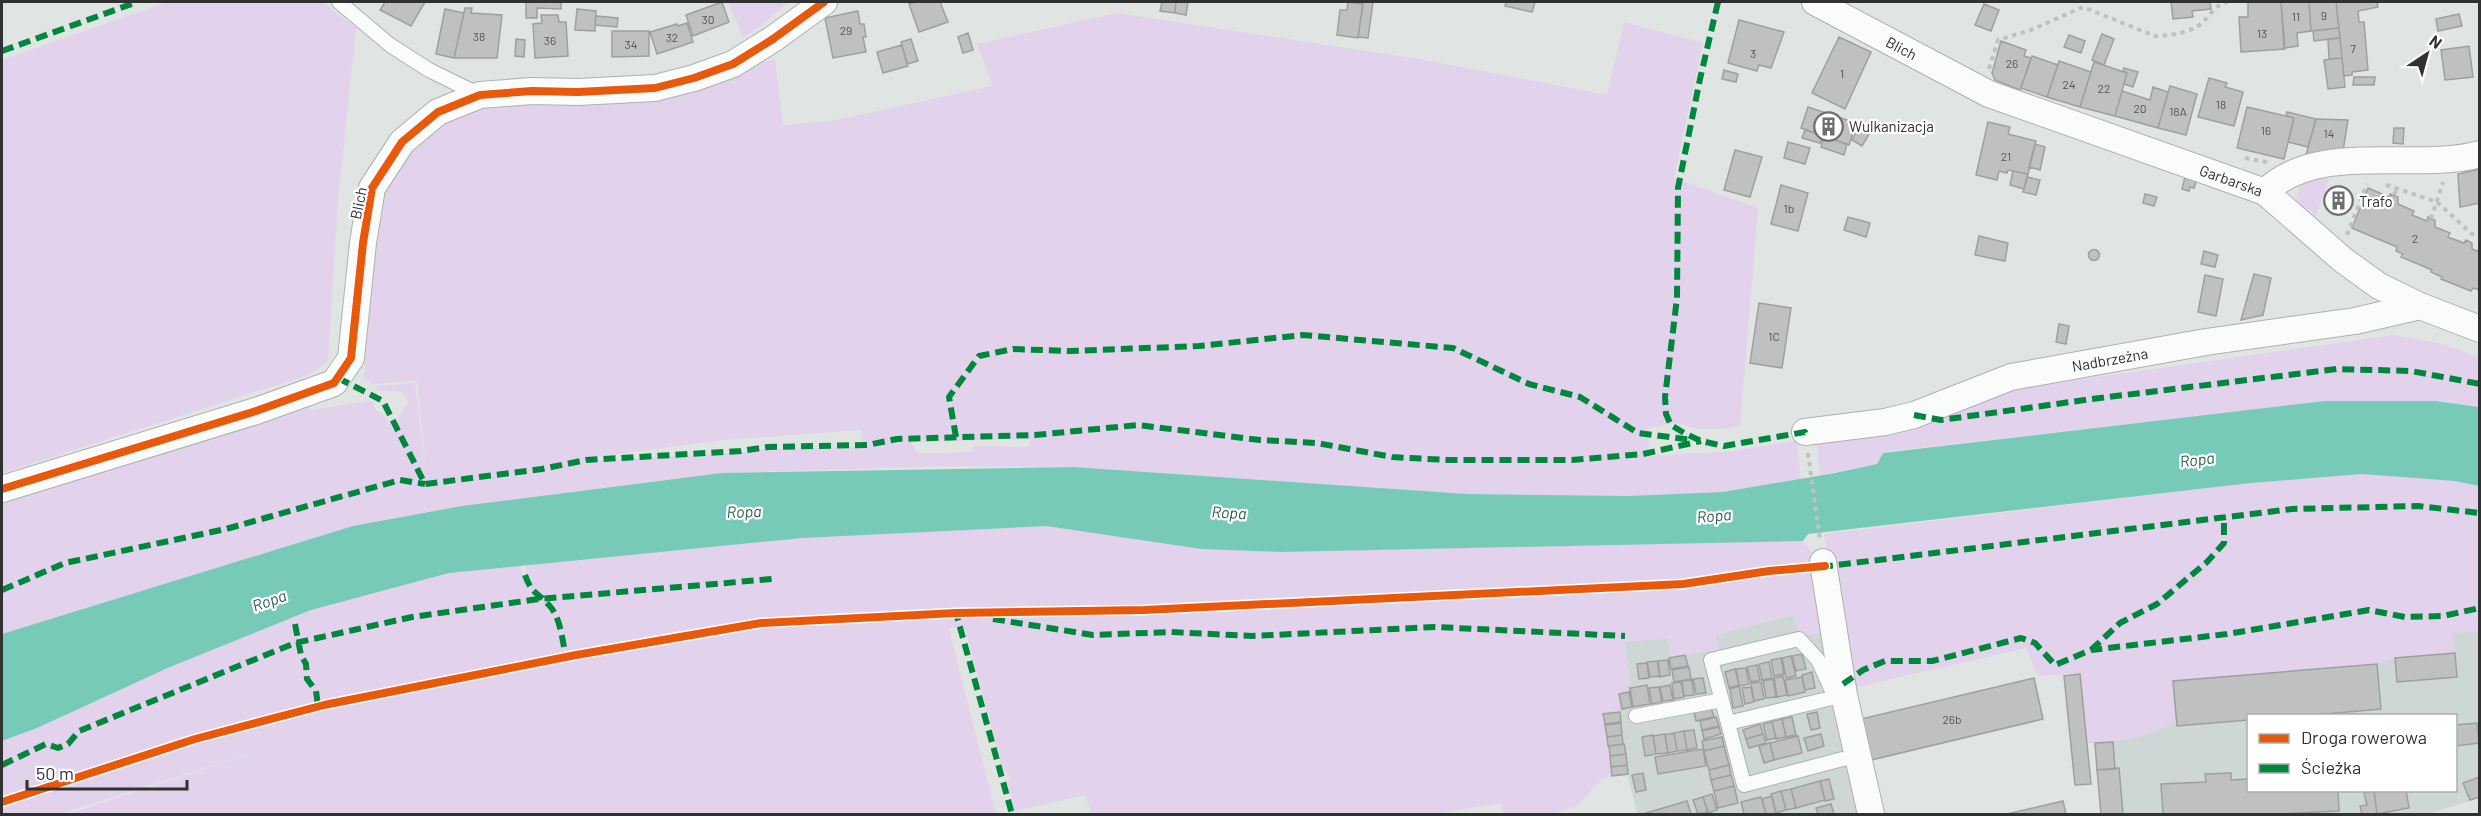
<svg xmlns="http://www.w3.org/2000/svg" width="2481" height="816" viewBox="0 0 2481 816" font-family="Barlow,sans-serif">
  <rect width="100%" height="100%" fill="#e0e4e3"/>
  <!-- built -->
  <path fill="#ced7d5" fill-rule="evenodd" d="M 1793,615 L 1821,633 L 1865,814 L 1637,814 L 1628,775 L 1612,777 L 1602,712 L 1619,710 L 1618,692 L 1627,690 L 1626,685 L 1630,684 L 1625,642 L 1668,638 L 1670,656 L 1719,650 L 1715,635 Z
    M 2479,627 L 2479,798 L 2428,814 L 2101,814 L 2095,743 L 2087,743 L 2080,673 ZM 2248,716 L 2456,716 L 2456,790 L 2248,790 Z"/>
  <!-- green -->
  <path fill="#e2d2ec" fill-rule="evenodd" d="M 168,2 L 323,2 L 356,28 L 338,200 L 328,361 L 311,374 L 2,473 L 2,60 Z
    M 728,2 L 789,2 L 755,30 L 743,37 Z
    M 1117,13 L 1425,60 L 1607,95 L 1624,22 L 1703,43 L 1674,178 L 1758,208 L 1740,426 L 1731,428 L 1700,429 L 1674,423 L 1648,428 L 1649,456 L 1732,451 L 1797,441 L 1801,480 L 1723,492 L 1628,496 L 1467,494 L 1073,467 L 953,466 L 722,473 L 457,507 L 351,527 L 2,634 L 2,496 L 305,404 L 312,410 L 368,401 L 374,403 L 376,411 L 382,413 L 394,430 L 399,416 L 409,402 L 402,392 L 380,390 L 375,386 L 415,383 L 427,478 L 417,381 L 372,384 L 364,378 L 371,261 L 375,256 L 377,243 L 373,240 L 386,179 L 412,141 L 463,110 L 775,60 L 783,125 L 831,121 L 993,86 L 977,44 ZM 861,430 L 863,447 L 769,449 L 742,453 L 586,461 L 586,458 L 723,440 ZM 1032,439 L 1028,447 L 974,446 L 972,452 L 917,453 L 911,442 Z
    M 2325,177 L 2329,179 L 2316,216 L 2307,208 L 2303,211 L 2296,199 L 2300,183 L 2307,178 Z
    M 2393,335 L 2443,344 L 2479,357 L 2479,407 L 2435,401 L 2325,401 L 1883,452 L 1877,464 L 1820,475 L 1816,438 L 2012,389 Z
    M 2361,474 L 2455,481 L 2479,486 L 2479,631 L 2452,633 L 2455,653 L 2395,658 L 2377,664 L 2174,681 L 2177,721 C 2146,739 2122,741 2087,743 L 2080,674 L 2038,676 L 2026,648 L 1843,690 L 1824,534 L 2251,483 Z
    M 1046,526 L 1201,549 L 1281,552 L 1803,541 L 1814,556 L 1829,667 L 1821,633 L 1799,637 L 1793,615 L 1715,635 L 1719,650 L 1670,656 L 1668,638 L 1625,642 L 1630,685 L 1626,685 L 1628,690 L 1618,692 L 1620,710 L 1602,713 L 1612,776 L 1603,778 L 1577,806 L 1552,814 L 1504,814 L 1500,803 L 1435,814 L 1092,814 L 1084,795 L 1015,811 L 1007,783 L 1010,777 L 1002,766 L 965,629 L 959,626 L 949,629 L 996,814 L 68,814 L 286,742 L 59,814 L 2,814 L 2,741 L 37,728 L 170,667 L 311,610 L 449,573 L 521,566 L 523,576 L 527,576 L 526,566 L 803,538 Z"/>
  <!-- water -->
  <path fill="#77cab7" d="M 2325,401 L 2435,401 L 2479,407 L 2479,486 L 2455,481 L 2361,474 L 2251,483 L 1808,534 L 1803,541 L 1281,552 L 1201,549 L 1046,526 L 803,538 L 449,573 L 311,610 L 170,667 L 37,728 L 2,741 L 2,634 L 353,526 L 462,506 L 722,473 L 1073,467 L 1467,494 L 1628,496 L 1723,492 L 1835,473 L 1877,464 L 1883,453 Z"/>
  <!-- building -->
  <path fill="#bec1c0" stroke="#9da09f" stroke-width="1.5" d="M 385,2 L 425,2 L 411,26 L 380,10 Z
    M 526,2 L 561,2 L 561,9 L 537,8 L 537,18 L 526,18 Z
    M 722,2 L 729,22 L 693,36 L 686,15 Z
    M 916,2 L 940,2 L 948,22 L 919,32 L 909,4 Z
    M 1162,2 L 1176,2 L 1175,13 L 1160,11 Z
    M 1176,2 L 1188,2 L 1186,15 L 1175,13 Z
    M 1348,2 L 1363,4 L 1358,38 L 1337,35 L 1340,10 L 1347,10 Z
    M 1363,2 L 1373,2 L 1368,38 L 1358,37 Z
    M 1506,2 L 1535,2 L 1532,12 L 1505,6 Z
    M 2171,2 L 2210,2 L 2211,9 L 2192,11 L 2193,17 L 2173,19 Z
    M 2248,2 L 2281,2 L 2285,49 L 2241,52 L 2239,17 L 2248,17 Z
    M 2281,2 L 2309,2 L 2311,31 L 2297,33 L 2298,46 L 2284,48 Z
    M 2309,2 L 2336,2 L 2339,28 L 2311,31 Z
    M 2336,2 L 2377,2 L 2378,7 L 2358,11 L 2359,22 L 2364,22 L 2368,70 L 2352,72 L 2352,75 L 2344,76 Z
    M 1984,4 L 1999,10 L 1991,31 L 1975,25 Z
    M 465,8 L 472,8 L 471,13 L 502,15 L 497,58 L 454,58 Z
    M 445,9 L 464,13 L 454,58 L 436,54 Z
    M 577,9 L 596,11 L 595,31 L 575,30 Z
    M 858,11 L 860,24 L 864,24 L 866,37 L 863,37 L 866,52 L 833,58 L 825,18 Z
    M 2459,14 L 2462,26 L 2438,31 L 2436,19 Z
    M 541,15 L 558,15 L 559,22 L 566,22 L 568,56 L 535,58 L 533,24 L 542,23 Z
    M 596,16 L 618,18 L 617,27 L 595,25 Z
    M 1739,20 L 1784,32 L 1771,68 L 1759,65 L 1757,71 L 1728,63 Z
    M 687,23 L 693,42 L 657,54 L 650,32 L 677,24 L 678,26 Z
    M 2339,28 L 2340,38 L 2314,41 L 2313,31 Z
    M 612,31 L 649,31 L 649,56 L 612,57 Z
    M 968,33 L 973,50 L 963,53 L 958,37 Z
    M 2102,34 L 2114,39 L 2104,65 L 2092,60 Z
    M 2069,35 L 2085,41 L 2081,53 L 2064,47 Z
    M 1839,37 L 1871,52 L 1845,109 L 1812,93 Z
    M 2340,38 L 2342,58 L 2329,59 L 2328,39 Z
    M 516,39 L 525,40 L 524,57 L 515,56 Z
    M 911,39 L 918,61 L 907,64 L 901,42 Z
    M 2001,41 L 2026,50 L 2024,56 L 2031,58 L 2020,90 L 1995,80 L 1992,73 Z
    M 902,45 L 908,66 L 883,73 L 877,52 Z
    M 2469,46 L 2473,77 L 2445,80 L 2441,50 Z
    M 2032,56 L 2058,65 L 2047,97 L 2021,88 Z
    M 2342,58 L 2345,87 L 2328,89 L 2324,60 Z
    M 2059,61 L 2091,72 L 2080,107 L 2047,97 Z
    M 2094,62 L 2127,73 L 2115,116 L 2080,107 Z
    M 2124,68 L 2138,72 L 2133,87 L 2124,84 L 2127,73 L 2123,71 Z
    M 1724,70 L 1738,74 L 1736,82 L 1722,79 Z
    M 2354,77 L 2375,77 L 2374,85 L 2353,85 Z
    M 2209,78 L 2227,83 L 2225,87 L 2243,92 L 2234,126 L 2198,117 Z
    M 2170,86 L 2197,94 L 2186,135 L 2158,128 Z
    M 2153,87 L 2168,92 L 2158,128 L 2115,116 L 2122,91 L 2150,100 Z
    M 1808,107 L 1856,123 L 1849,145 L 1801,128 Z
    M 2247,107 L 2294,118 L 2284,159 L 2237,148 Z
    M 2287,112 L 2316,119 L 2308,147 L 2288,142 L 2294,118 L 2286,116 Z
    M 2316,119 L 2348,120 L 2343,151 L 2306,155 Z
    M 1988,122 L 2010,127 L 2008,134 L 2036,141 L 2028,174 L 2008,170 L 2007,173 L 1999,171 L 1997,180 L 1976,175 Z
    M 1860,125 L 1871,131 L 1862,146 L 1852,140 Z
    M 2394,128 L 2404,128 L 2403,144 L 2393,143 Z
    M 1805,130 L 1823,136 L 1820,143 L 1802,138 Z
    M 1824,136 L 1847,144 L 1844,155 L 1821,147 Z
    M 1788,142 L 1810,148 L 1805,164 L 1784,158 Z
    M 2035,144 L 2045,147 L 2040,170 L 2029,167 Z
    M 1735,150 L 1762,157 L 1750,197 L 1724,190 Z
    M 2480,169 L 2480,203 L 2460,207 L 2458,174 Z
    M 2013,171 L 2028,174 L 2024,189 L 2010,185 Z
    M 2186,173 L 2198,176 L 2194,188 L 2190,187 L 2189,191 L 2182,189 Z
    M 2027,177 L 2040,180 L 2036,195 L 2023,192 Z
    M 1781,185 L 1808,193 L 1798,231 L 1771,224 Z
    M 2368,188 L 2389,197 L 2390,194 L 2398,197 L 2398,204 L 2414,211 L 2412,215 L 2427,221 L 2428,217 L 2431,219 L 2435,220 L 2435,227 L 2450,233 L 2448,237 L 2464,243 L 2466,240 L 2472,243 L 2472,249 L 2480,252 L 2480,290 L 2473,288 L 2471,291 L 2441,279 L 2442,277 L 2431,272 L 2432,270 L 2401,257 L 2403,254 L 2396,251 L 2397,247 L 2352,228 Z
    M 2332,190 L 2349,197 L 2343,213 L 2326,206 Z
    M 2145,194 L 2157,197 L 2154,206 L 2143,203 Z
    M 1848,217 L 1870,223 L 1866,237 L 1844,230 Z
    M 1979,236 L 2008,243 L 2005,261 L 1975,255 Z
    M2088.5 255a5.5 5.5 0 1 1 11 0a5.5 5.5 0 1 1-11 0Z
    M 2204,251 L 2218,255 L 2215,267 L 2201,264 Z
    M 2254,274 L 2271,278 L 2263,315 L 2241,320 Z
    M 2205,275 L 2223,279 L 2216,316 L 2198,312 Z
    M 1759,303 L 1791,308 L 1782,368 L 1750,363 Z
    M 2059,324 L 2069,326 L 2066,344 L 2056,342 Z
    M 2455,653 L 2457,677 L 2397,682 L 2395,658 Z
    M 1802,654 L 1806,669 L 1796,671 L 1792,656 Z
    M 1685,655 L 1688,666 L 1671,669 L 1669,658 Z
    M 1791,656 L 1796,676 L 1786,678 L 1782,658 Z
    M 1781,658 L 1784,674 L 1774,676 L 1771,660 Z
    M 1668,660 L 1670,675 L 1660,677 L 1658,661 Z
    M 1657,661 L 1660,676 L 1650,677 L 1647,662 Z
    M 1769,662 L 1772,678 L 1762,680 L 1759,664 Z
    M 1647,663 L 1649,678 L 1639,679 L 1637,664 Z
    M 2377,664 L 2381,709 L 2303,716 L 2248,716 L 2248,720 L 2177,726 L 2173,681 Z
    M 1757,665 L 1760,680 L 1751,682 L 1747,667 Z
    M 1689,667 L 1691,679 L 1674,682 L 1672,670 Z
    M 1746,668 L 1749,684 L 1739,686 L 1736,669 Z
    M 1735,669 L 1739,685 L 1729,688 L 1725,672 Z
    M 1812,672 L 1815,688 L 1805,690 L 1802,675 Z
    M 2080,674 L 2091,784 L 2075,785 L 2064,676 Z
    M 1783,676 L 1787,695 L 1777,697 L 1774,678 Z
    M 1802,677 L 1805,692 L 1788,696 L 1785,680 Z
    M 1703,678 L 1706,693 L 1696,694 L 1693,679 Z
    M 2034,678 L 2043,719 L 1871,760 L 1861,719 Z
    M 1773,679 L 1776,697 L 1766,698 L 1763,681 Z
    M 1692,680 L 1694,695 L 1684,696 L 1682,681 Z
    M 1681,682 L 1684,697 L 1674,699 L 1672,683 Z
    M 1761,682 L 1764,699 L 1754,701 L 1751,683 Z
    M 1647,685 L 1650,704 L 1633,707 L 1630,688 Z
    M 1670,685 L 1673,700 L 1663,701 L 1660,687 Z
    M 1739,686 L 1743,706 L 1733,708 L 1730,689 Z
    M 1659,687 L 1662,702 L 1652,704 L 1649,688 Z
    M 1751,687 L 1754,702 L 1745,704 L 1742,688 Z
    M 1629,692 L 1632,707 L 1622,709 L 1619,694 Z
    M 1711,708 L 1714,717 L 1696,721 L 1694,712 Z
    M 1620,712 L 1621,722 L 1605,724 L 1603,714 Z
    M 1817,712 L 1820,728 L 1811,730 L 1807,714 Z
    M 1716,717 L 1719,726 L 1702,730 L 1700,721 Z
    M 1792,717 L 1796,735 L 1786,737 L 1782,719 Z
    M 1782,719 L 1786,737 L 1776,739 L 1772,721 Z
    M 1772,722 L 1776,738 L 1767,740 L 1763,724 Z
    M 1621,723 L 1622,735 L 1607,737 L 1605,725 Z
    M 2477,723 L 2479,743 L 2456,746 L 2456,725 Z
    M 1760,724 L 1763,734 L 1746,739 L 1743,730 Z
    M 1719,727 L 1721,734 L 1704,739 L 1702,731 Z
    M 1694,730 L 1697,748 L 1687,750 L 1684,731 Z
    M 1684,731 L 1687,750 L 1677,751 L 1674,733 Z
    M 1674,733 L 1677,751 L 1668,753 L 1665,735 Z
    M 1665,734 L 1668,753 L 1656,754 L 1653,736 Z
    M 1763,734 L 1766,743 L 1749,748 L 1746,739 Z
    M 1821,734 L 1824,746 L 1808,751 L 1804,738 Z
    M 1622,735 L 1623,744 L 1608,746 L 1607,737 Z
    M 1653,735 L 1656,754 L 1645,756 L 1642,737 Z
    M 1798,736 L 1802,753 L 1774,760 L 1770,743 Z
    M 1722,737 L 1724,746 L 1704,751 L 1702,741 Z
    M 2113,742 L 2115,769 L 2097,770 L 2095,743 Z
    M 1770,743 L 1774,760 L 1764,763 L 1759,746 Z
    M 1624,744 L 1626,754 L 1610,756 L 1609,746 Z
    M 1724,746 L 1729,765 L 1709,770 L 1704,751 Z
    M 1703,749 L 1706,766 L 1658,774 L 1655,757 Z
    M 1626,754 L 1627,765 L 1611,767 L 1610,756 Z
    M 1627,765 L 1628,774 L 1612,776 L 1611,767 Z
    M 1729,765 L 1731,775 L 1711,780 L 1709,770 Z
    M 2119,768 L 2123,814 L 2101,814 L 2097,770 Z
    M 1643,773 L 1646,790 L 1636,792 L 1632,775 Z
    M 2231,773 L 2231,780 L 2248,779 L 2248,790 L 2338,790 L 2339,811 L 2277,814 L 2163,814 L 2161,784 L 2206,782 L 2205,774 Z
    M 1731,775 L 1734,786 L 1714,791 L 1711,780 Z
    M 2480,777 L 2480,797 L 2470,800 L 2463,783 Z
    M 1829,779 L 1834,799 L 1825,801 L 1820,781 Z
    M 1820,781 L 1825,800 L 1796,808 L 1791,789 Z
    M 1734,786 L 1738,803 L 1718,808 L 1714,791 Z
    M 1791,789 L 1796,808 L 1786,810 L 1781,791 Z
    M 2406,790 L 2409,808 L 2377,814 L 2374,790 Z
    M 1781,791 L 1786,810 L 1776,813 L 1771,794 Z
    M 2374,791 L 2377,814 L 2362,814 L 2360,806 L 2367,805 L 2364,793 Z
    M 1712,794 L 1717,810 L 1708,813 L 1703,797 Z
    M 1772,796 L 1776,813 L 1766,814 L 1762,799 Z
    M 1703,797 L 1708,812 L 1698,814 L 1693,800 Z
    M 1761,797 L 1766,814 L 1744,814 L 1741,802 Z
    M 1687,801 L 1691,814 L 1643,814 Z
    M 2063,801 L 2066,814 L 2007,814 Z
    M 1831,804 L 1834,814 L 1818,814 L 1816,808 Z"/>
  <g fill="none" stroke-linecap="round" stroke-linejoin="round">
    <defs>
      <path id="lane" d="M 339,2 L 390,45 L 429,70 L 480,95
        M 1844,695 L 1728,723 L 1744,785 L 1858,755
        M 1636,716 L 1722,700
        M 1728,723 L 1711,660 L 1799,639 L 1818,660 L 1835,697"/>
      <g id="street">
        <path id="s1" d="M 1815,2 L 1989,94 L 2265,192 L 2343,260 L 2379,286 L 2420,306 L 2480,329"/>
        <path d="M 2265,192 C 2318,140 2414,172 2480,154"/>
        <path id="s2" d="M 1805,432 L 1885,422 L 1914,415 L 2011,377 L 2206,342 L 2355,321 L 2420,306"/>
        <path d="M 2,489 L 256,411 L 334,383 L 351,358 L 363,243 L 372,188 L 402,142 L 438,112 L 480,95 L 532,91 L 578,92 L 655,88 L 694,78 L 733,64 L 773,39 L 824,2"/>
        <path d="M 1823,562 L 1844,695 L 1871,814"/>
      </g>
    </defs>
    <!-- lane casing -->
    <use href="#lane" stroke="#aeb1b0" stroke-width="16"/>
    <!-- street casing -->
    <use href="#street" stroke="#aeb1b0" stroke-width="28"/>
    <!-- path -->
    <path stroke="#bfc2c1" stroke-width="4" stroke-dasharray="4.5 4.5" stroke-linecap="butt" d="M 1989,69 L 1998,40 L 2031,30 L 2083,7 L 2155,36 C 2169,36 2186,33 2198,26 C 2209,19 2214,4 2228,2
      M 2245,158 L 2267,162
      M 2386,185 L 2437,202 L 2472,234 L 2480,237
      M 2394,195 L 2397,188
      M 2431,219 L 2443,182
      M 2347,235 L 2367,184
      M 1808,453 L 1820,540"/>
    <!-- lane -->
    <use href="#lane" stroke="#fafbfb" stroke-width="14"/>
    <!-- street -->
    <use href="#street" stroke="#fafbfb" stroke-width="26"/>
    <!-- quiet -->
    <path stroke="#00873e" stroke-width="6" stroke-dasharray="12 6" stroke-linecap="butt" d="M 1718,2 L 1700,79 L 1678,188 L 1677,298 L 1665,397 L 1666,414 L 1671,425 L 1684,433 L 1701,441 L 1724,446 L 1805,432 L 1806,435
      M 2,51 L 137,2
      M 338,378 L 383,401 L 425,484 L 542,469 L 586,460 L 741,451 L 768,447 L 867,445 L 897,439 L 1035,435 L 1138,425 L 1260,440 L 1317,443 L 1392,457 L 1447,460 L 1572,460 L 1643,454 L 1701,441
      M 1914,415 L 1941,420 L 2092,399 L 2337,369 L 2411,371 L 2480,384
      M 956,437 L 949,397 L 979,356 L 1013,349 L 1070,351 L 1199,346 L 1303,335 L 1453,348 L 1529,384 L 1580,397 L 1638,433 L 1692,440
      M 1821,567 L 2292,509 L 2418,506 L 2480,513
      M 525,575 C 531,592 536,592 548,604 C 561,617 562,640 566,657
      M 2,590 L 65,563 L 226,529 L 400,480 L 425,484
      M 960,614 L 956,613 L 1012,814
      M 993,619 L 1093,635 L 1171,632 L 1252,636 L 1435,627 L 1625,636
      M 295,624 L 301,655 L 306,664 L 307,679 L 316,691 L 318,706
      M 2091,650 L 2120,623 L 2157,604 L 2207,562 L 2224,543 L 2224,517
      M 1843,684 L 1863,670 L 1885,661 L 1932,661 L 2021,638 L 2035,643 L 2055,665 L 2091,650 L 2227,634 L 2369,610 L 2405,617 L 2443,616 L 2480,608
      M 2,765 L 46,744 L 58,748 L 68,744 L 79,731 L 295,643 L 412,617 L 539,599 L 772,579"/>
    <defs>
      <path id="cycleway" d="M 2,489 L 256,411 L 334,383 L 351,358 L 363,243 L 372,188 L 402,142 L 438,112 L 480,95 L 532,91 L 578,92 L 655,88 L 694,78 L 733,64 L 773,39 L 824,2
        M 2,802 L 195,739 L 324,705 L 576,655 L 761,623 L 956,613 L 1144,610 L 1683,584 L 1769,571 L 1825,566"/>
    </defs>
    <!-- cycleway casing -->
    <use href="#cycleway" stroke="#fff" stroke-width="11"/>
    <!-- cycleway -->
    <use href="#cycleway" stroke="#e8590c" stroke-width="8"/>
  </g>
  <!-- icons -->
  <defs>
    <symbol id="building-ring" viewBox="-11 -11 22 22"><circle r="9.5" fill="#fff" stroke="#6d706f" stroke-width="1.5"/><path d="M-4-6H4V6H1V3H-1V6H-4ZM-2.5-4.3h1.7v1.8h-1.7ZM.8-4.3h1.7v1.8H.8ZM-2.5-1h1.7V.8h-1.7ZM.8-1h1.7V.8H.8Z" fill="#6d706f"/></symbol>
  </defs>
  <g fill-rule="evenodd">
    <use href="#building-ring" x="1812" y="110" width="33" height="33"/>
    <use href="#building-ring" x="2322" y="184" width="33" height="33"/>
  </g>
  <g text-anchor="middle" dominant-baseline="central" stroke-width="4.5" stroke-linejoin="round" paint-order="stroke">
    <!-- number labels -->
    <g font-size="12" fill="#535655">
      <text x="2324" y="15">9</text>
      <text x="2296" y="16">11</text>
      <text x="708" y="19">30</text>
      <text x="846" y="30">29</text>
      <text x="2262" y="33">13</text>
      <text x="479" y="36">38</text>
      <text x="672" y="37">32</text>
      <text x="550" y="40">36</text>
      <text x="631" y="44">34</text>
      <text x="2353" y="48">7</text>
      <text x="1753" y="53">3</text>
      <text x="2012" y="63">26</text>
      <text x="1842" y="73">1</text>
      <text x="2069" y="84">24</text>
      <text x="2104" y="88">22</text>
      <text x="2221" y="104">18</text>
      <text x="2140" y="108">20</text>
      <text x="2178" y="111">18A</text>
      <text x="2266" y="130">16</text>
      <text x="2329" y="133">14</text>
      <text x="2006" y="156">21</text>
      <text x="1789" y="208">1b</text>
      <text x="2415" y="238">2</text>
      <text x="1774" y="336">1C</text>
      <text x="1952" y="719">26b</text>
    </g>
    <!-- street labels -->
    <g font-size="15" fill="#2f3231" stroke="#fff">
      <text stroke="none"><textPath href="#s1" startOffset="98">Blich</textPath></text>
      <text stroke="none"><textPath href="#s1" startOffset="454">Garbarska</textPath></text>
      <text transform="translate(358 203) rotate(-78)">Blich</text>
      <text stroke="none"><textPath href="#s2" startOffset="315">Nadbrzeżna</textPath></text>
    </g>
    <!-- poi labels -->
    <g font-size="15" fill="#2f3231" stroke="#fff" text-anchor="start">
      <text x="1849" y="126">Wulkanizacja</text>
      <text x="2359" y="201">Trafo</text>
    </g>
    <!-- water labels -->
    <g font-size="16" font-style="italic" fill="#2c5c50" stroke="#fff">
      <text transform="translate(2197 459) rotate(-7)">Ropa</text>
      <text transform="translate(744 511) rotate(-2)">Ropa</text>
      <text transform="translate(1229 512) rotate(3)">Ropa</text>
      <text transform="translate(1714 515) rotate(-5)">Ropa</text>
      <text transform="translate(269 600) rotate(-20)">Ropa</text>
    </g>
  </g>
  <!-- border -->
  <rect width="2481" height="816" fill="none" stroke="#2f3231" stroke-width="6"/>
  <!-- legend -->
  <rect x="2247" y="714" width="210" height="78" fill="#ffffff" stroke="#acadad" stroke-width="1.5"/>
  <rect x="2259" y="734" width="30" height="9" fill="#e8590c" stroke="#acadad" stroke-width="1.5"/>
  <text x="2301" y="744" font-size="18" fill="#2f3231">Droga rowerowa</text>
  <rect x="2259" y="764" width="30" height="9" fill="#00873e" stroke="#acadad" stroke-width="1.5"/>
  <text x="2301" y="774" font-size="18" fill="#2f3231">Ścieżka</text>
  <!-- north arrow -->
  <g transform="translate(2427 54) rotate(36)" stroke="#ffffff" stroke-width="4.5" paint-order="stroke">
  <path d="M0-4.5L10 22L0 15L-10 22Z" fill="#2f3231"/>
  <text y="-9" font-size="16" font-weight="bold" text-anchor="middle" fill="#2f3231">N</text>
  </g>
  <!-- scale -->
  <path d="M27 780v9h160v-9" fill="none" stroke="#2f3231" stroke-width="3"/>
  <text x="36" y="780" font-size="18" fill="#2f3231" stroke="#ffffff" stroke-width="4.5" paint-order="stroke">50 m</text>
</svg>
